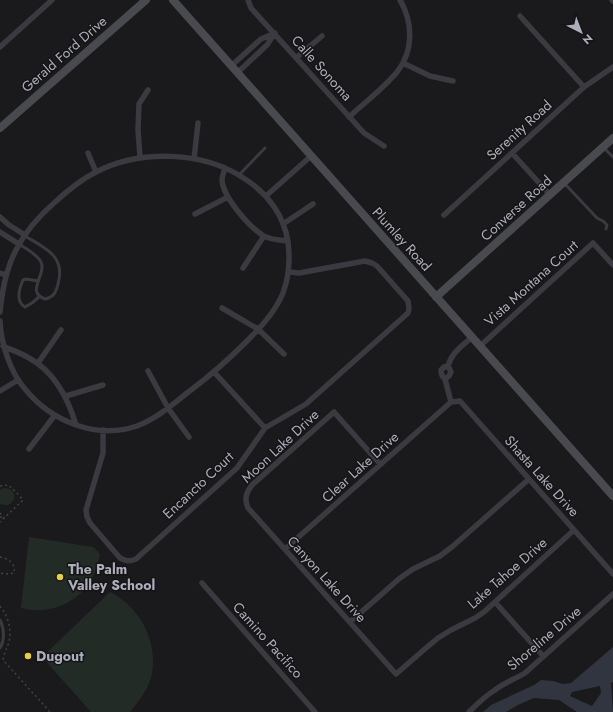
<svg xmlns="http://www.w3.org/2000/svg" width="613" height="712" viewBox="0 0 613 712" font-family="Jost,sans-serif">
  <rect width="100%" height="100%" fill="#1a191b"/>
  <!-- green -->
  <path fill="#232b26" d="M 3,488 C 23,488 13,512 0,503 L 0,490 Z
    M 29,537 L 93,547 L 100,554 C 98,562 96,570 92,578 C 79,603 48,616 21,608 Z
    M 110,592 C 116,595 120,598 125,602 C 147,620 158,651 151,678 C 147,691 138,702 130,712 L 91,712 L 42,657 Z"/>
  <!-- water -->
  <path fill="#30353f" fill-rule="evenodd" d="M 613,647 L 613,682 L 611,683 L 613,712 L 577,712 L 559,700 L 534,698 L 518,705 L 506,712 L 483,712 L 491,705 L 534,685 L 541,680 L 553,681 L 563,684 L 571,683 ZM 600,686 L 601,693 L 592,706 L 570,696 L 572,692 Z"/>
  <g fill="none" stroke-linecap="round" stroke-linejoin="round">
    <!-- path -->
    <path stroke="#404147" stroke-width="1.5" stroke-dasharray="2 3" stroke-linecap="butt" d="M 0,486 L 8,485 L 15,491 L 23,500 L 0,522
      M 0,513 L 4,518
      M 0,517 L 4,518
      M 0,557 C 8,558 16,564 14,573 L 7,574 L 0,573
      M 0,606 C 8,616 12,629 9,642 C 7,648 4,653 3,660 L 50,712"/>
    <!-- lane -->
    <path stroke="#3b3a40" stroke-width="3" d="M 604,148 L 613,157
      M 239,175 L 265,148
      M 565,184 L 597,218 L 603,221 L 607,225 L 606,229
      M 19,244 C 26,249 37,254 41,262 C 47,274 25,292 45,299 C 54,297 56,292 58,284 C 66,256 45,248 25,236
      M 38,281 L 26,279 L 23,280 C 19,289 15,301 25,307 L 32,303 L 40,296
      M 0,620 C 4,628 5,640 0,648"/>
    <!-- street -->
    <path stroke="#3b3a40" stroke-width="5.5" d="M 248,0 L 251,8 L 364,133 L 384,146
      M 612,0 L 613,1
      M 520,16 L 584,87
      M 0,47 L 52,0
      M 296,58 L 322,36
      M 403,63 L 430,76 L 453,81
      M 231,66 L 261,39 L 275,33 L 267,45 L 237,73
      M 349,117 C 364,103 384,88 397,72 C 414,51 413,22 400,0
      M 88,153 L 96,172
      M 512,153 L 550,195
      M 140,157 L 138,130 L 139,104 L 148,90
      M 194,159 L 198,123
      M 225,168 C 224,172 222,176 222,180 C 223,197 249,227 264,236 C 271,240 280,240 288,241
      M 266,196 L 311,156
      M 195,214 L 228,197
      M 444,215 L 584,87 L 613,67
      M 0,217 L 9,225 L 25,235
      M 283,224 L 313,204
      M 0,232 L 19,244
      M 243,268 L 264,236
      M 0,273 L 6,275
      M 222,308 L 258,329 L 284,354
      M 0,312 C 2,291 6,269 16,250 C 25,232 39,216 54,203 C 67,191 80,180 96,172 C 140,149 204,151 245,179 C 267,193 284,215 288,242 C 290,258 289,277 283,293 C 275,312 261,327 247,341 C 229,359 211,375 191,390 C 174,403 158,418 137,426 C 96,440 51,421 25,389 C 10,372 1,343 0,321
      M 3,346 C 12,350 21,353 29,358 C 55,372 68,398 76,425
      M 480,346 L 593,243 L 613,265
      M 38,363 L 61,330
      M 148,371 L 168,408 L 189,437
      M 214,372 L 265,428
      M 445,379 L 449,376 L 451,372 L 448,366
      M 0,391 L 18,380
      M 66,396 L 103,385
      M 451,402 L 460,401 L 613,574
      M 451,402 L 445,379 C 442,377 441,374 441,370 L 444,367 L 448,366 C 452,352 462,346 472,337
      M 103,430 L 103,453 L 86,510 L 87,517 L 90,523 L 120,558 C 126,561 129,562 136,559 L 237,468 L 265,428 L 306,404 L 408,313 L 409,308 L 408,301 L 377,266 L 372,263 L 365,261 L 299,273 L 289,272
      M 29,449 L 55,415
      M 380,464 L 334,412 L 252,485 C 246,493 244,499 248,508 L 396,674 L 426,648 L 438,638 L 451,630 L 475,618 L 484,612 L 574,530
      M 285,549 L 451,402
      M 202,583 L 315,712
      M 495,602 L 543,656
      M 350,622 L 400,578 L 413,569 L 440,556 L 453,546 L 529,479
      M 469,712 C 477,704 485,696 495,690 C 504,683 515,679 525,673 L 613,594"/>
    <!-- secondary -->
    <path stroke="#494950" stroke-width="8" d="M 173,0 L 613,496
      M 0,128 L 146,0
      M 436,297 L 613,138"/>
  </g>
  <!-- markers -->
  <g fill="#e6cf46" stroke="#151416" stroke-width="1.5">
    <circle cx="60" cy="577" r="4"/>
    <circle cx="28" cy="656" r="4"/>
  </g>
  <g text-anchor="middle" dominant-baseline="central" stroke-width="3" stroke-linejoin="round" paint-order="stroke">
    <!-- street labels -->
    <g font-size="14" fill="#acaeba" stroke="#151416">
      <text transform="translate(64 54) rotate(-41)">Gerald Ford Drive</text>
      <text transform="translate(322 68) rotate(48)">Calle Sonoma</text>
      <text transform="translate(519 130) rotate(-42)">Serenity Road</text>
      <text transform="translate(516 208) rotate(-42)">Converse Road</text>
      <text transform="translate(402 239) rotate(48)">Plumley Road</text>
      <text transform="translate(531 283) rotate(-42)">Vista Montana Court</text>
      <text transform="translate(280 446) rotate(-43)">Moon Lake Drive</text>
      <text transform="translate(360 467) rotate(-42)">Clear Lake Drive</text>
      <text transform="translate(542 476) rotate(48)">Shasta Lake Drive</text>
      <text transform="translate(198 485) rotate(-43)">Encancto Court</text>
      <text transform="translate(507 573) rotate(-41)">Lake Tahoe Drive</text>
      <text transform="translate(327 579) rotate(48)">Canyon Lake Drive</text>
      <text transform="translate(544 638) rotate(-40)">Shoreline Drive</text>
      <text transform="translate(268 640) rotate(48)">Camino Pacifico</text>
    </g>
    <!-- poi labels -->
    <g font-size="14" font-weight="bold" fill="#acaeba" stroke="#151416" text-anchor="start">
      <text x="68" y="569">The Palm<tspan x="68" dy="16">Valley School</tspan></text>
      <text x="36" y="656">Dugout</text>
    </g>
  </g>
  <!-- north arrow -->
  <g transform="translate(581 32) rotate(138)" stroke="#151416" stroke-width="3" paint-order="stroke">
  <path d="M0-3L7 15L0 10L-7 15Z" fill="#acaeba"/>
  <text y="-6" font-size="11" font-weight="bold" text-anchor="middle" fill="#acaeba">N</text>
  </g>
</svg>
